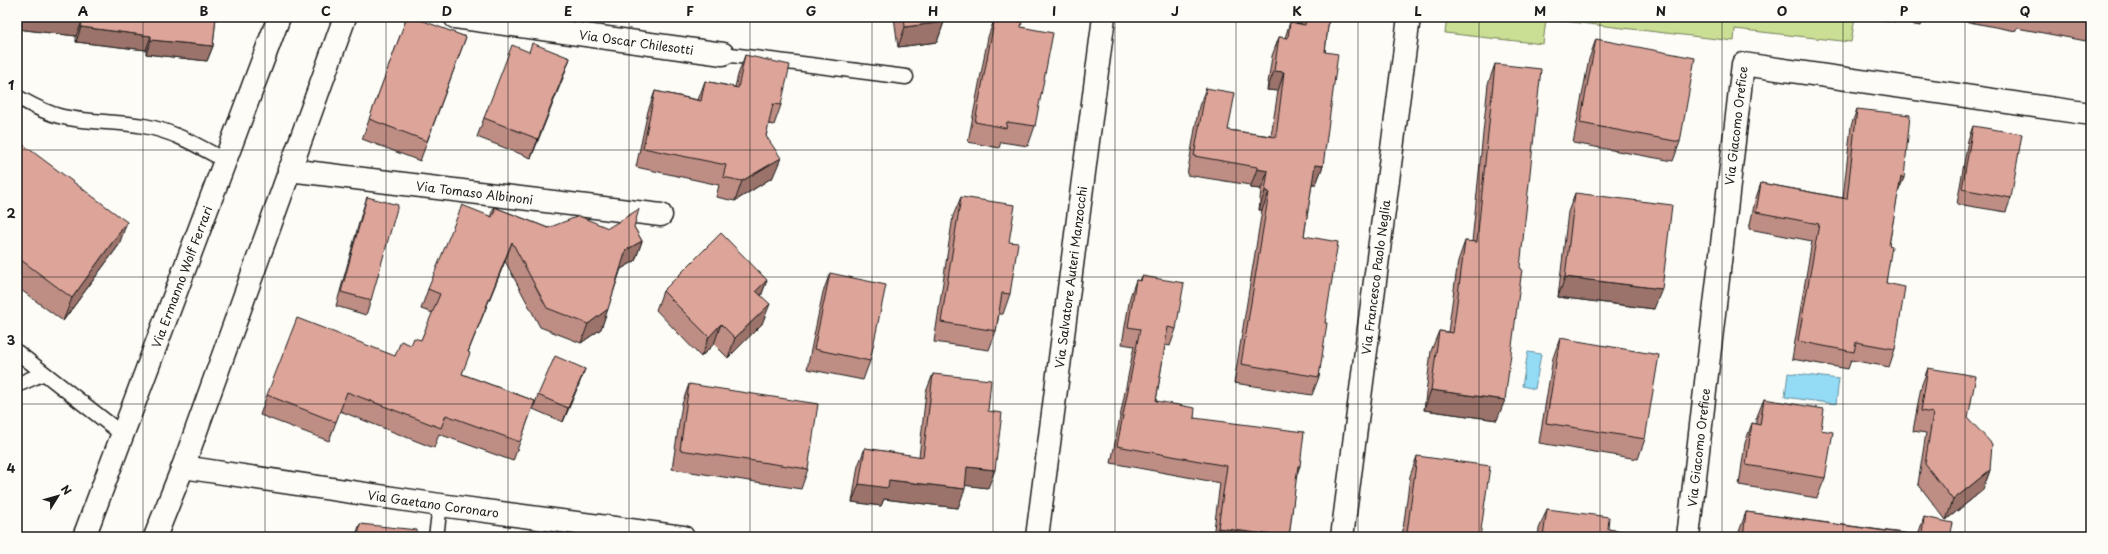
<svg xmlns="http://www.w3.org/2000/svg" width="2108" height="554" viewBox="0 0 2108 554" font-family="'Playpen Sans',sans-serif">
  <rect width="100%" height="100%" fill="#fdfcf7"/>
  <filter id="ink" filterUnits="userSpaceOnUse"><feTurbulence type="fractalNoise" baseFrequency=".025" numOctaves="2"/><feDisplacementMap in="SourceGraphic" scale="8" xChannelSelector="R" yChannelSelector="G"/><feConvolveMatrix kernelMatrix="1 2 1 2 8 2 1 2 1" color-interpolation-filters="sRGB"/></filter>
  <g filter="url(#ink)">
    <!-- green -->
    <path fill="#cadf94" stroke="#737e58" d="M 1447,17 L 1855,17 L 1851,42 L 1735,29 L 1734,41 L 1546,19 L 1543,44 L 1445,33 Z"/>
    <!-- water -->
    <path fill="#94dbf6" stroke="#648f9f" d="M 1528,352 L 1541,354 L 1535,389 L 1522,386 Z
      M 1788,373 L 1839,379 L 1836,404 L 1785,397 Z"/>
    <g fill="none" stroke-linecap="round" stroke-linejoin="round">
      <defs>
        <path id="service" d="M 723,54 L 906,77
          M 17,97 C 30,104 43,112 59,116 C 86,123 116,121 144,126 C 174,131 200,147 226,161
          M 17,352 L 44,373
          M 17,385 L 44,373 L 122,434
          M 436,537 L 440,505"/>
        <g id="minor">
          <path id="s1" d="M 455,17 L 723,54"/>
          <path id="s2" d="M 289,170 L 661,215"/>
          <path id="s3" d="M 183,467 L 440,505 L 683,537"/>
          <path id="s4" d="M 84,537 L 279,17"/>
          <path id="s5" d="M 1037,537 L 1104,17"/>
          <path id="s6" d="M 1342,537 L 1409,17"/>
          <path id="s7" d="M 1688,537 L 1743,64 L 2091,114"/>
        </g>
        <path id="tertiary" d="M 155,537 L 183,467 L 345,17"/>
      </defs>
      <!-- service casing -->
      <use href="#service" stroke="#1c1c1c" stroke-width="17"/>
      <!-- minor casing -->
      <use href="#minor" stroke="#1c1c1c" stroke-width="25"/>
      <!-- tertiary casing -->
      <use href="#tertiary" stroke="#1c1c1c" stroke-width="25"/>
      <!-- service -->
      <use href="#service" stroke="#fdfcf7" stroke-width="14"/>
      <!-- minor -->
      <use href="#minor" stroke="#fdfcf7" stroke-width="22"/>
      <!-- tertiary -->
      <use href="#tertiary" stroke="#fdfcf7" stroke-width="22"/>
    </g>
    <!-- wall -->
    <path fill="#be8d84" stroke="#1c1c1c" d="M 17,17 L 216,17 L 213,46 L 207,61 L 146,54 L 146,50 L 76,42 L 76,36 L 17,29 Z
      M 407,17 L 466,37 L 420,161 L 362,139 Z
      M 894,17 L 944,17 L 944,22 L 937,42 L 898,47 Z
      M 995,17 L 1021,27 L 1035,126 L 1028,146 L 1001,142 L 999,148 L 968,142 L 988,37 Z
      M 1302,17 L 1329,17 L 1325,52 L 1323,166 L 1316,184 L 1312,184 L 1304,236 L 1325,323 L 1319,377 L 1312,395 L 1234,383 L 1262,210 L 1259,210 L 1261,189 L 1250,188 L 1250,185 L 1187,175 L 1199,106 L 1206,88 L 1228,130 L 1271,136 L 1278,91 L 1267,90 L 1272,56 L 1279,37 L 1285,38 L 1290,22 L 1301,24 Z
      M 1865,17 L 1924,17 L 1921,26 Z
      M 1943,17 L 2091,17 L 2091,28 L 2086,41 L 2017,28 L 2016,31 Z
      M 1596,39 L 1680,142 L 1673,161 L 1573,143 L 1589,59 Z
      M 529,52 L 570,58 L 531,158 L 477,137 L 484,118 Z
      M 745,55 L 781,105 L 774,125 L 769,124 L 766,136 L 773,177 L 735,201 L 716,197 L 719,185 L 636,167 L 648,111 L 655,91 L 698,100 L 705,81 L 735,87 L 738,75 Z
      M 1495,64 L 1497,420 L 1424,410 L 1431,351 L 1439,331 L 1448,332 L 1458,261 L 1465,241 L 1472,242 L 1488,84 Z
      M 1857,109 L 1898,192 L 1889,245 L 1886,283 L 1895,349 L 1889,367 L 1851,360 L 1848,369 L 1792,359 L 1812,241 L 1749,229 L 1755,201 L 1761,183 L 1843,198 L 1851,126 Z
      M 1973,126 L 2011,198 L 2006,212 L 1957,204 L 1968,140 Z
      M 17,140 L 119,245 L 63,321 L 17,287 Z
      M 1575,193 L 1654,309 L 1558,297 L 1568,212 Z
      M 367,197 L 371,300 L 366,315 L 336,306 L 362,212 Z
      M 961,197 L 1010,294 L 1003,314 L 999,314 L 996,331 L 989,350 L 934,342 L 953,216 Z
      M 494,207 L 548,228 L 608,228 L 634,227 L 642,241 L 635,261 L 621,269 L 601,329 L 581,343 L 540,327 L 505,261 L 468,352 L 462,374 L 535,401 L 513,461 L 439,434 L 434,448 L 340,411 L 329,441 L 260,415 L 267,395 L 395,356 L 411,345 L 421,340 L 433,313 L 421,309 L 428,289 L 490,217 Z
      M 830,273 L 870,361 L 863,380 L 807,369 L 823,292 Z
      M 1142,276 L 1176,329 L 1170,346 L 1165,345 L 1156,401 L 1194,418 L 1296,477 L 1289,537 L 1213,537 L 1220,483 L 1111,463 L 1134,346 L 1122,344 L 1130,297 L 1136,280 L 1140,281 Z
      M 767,280 L 761,296 L 762,324 L 728,358 L 714,344 L 701,357 L 656,310 L 663,291 Z
      M 1560,338 L 1645,439 L 1638,459 L 1539,443 L 1553,358 Z
      M 1928,368 L 1968,418 L 1990,470 L 1983,490 L 1946,520 L 1918,484 L 1926,433 L 1913,431 L 1921,387 Z
      M 585,369 L 579,384 L 563,422 L 533,409 L 538,395 Z
      M 933,374 L 988,411 L 988,488 L 965,485 L 958,508 L 884,499 L 881,506 L 852,502 L 858,466 L 865,448 L 919,457 L 926,392 Z
      M 689,384 L 808,469 L 801,489 L 672,469 L 682,404 Z
      M 1764,399 L 1821,430 L 1825,478 L 1817,498 L 1739,485 L 1745,443 L 1752,423 L 1756,424 L 1756,419 Z
      M 1417,456 L 1480,537 L 1402,537 L 1410,476 Z
      M 1547,509 L 1608,529 L 1643,537 L 1538,537 L 1539,529 Z
      M 1746,512 L 1918,535 L 1924,517 L 1950,537 L 1738,537 L 1739,532 Z
      M 360,524 L 416,537 L 355,537 Z"/>
    <!-- shaded-wall -->
    <path fill="#9b736b" stroke="#1c1c1c" d="M 17,17 L 45,17 L 82,22 L 76,36 L 17,29 Z
      M 944,22 L 937,42 L 898,47 L 905,27 Z
      M 81,27 L 151,36 L 146,50 L 76,42 Z
      M 151,40 L 213,46 L 207,61 L 146,54 Z
      M 570,58 L 563,78 L 531,158 L 538,139 Z
      M 1274,71 L 1284,72 L 1278,91 L 1267,90 Z
      M 781,158 L 773,177 L 735,201 L 742,181 Z
      M 1315,165 L 1323,166 L 1316,184 L 1308,183 Z
      M 1257,169 L 1268,171 L 1261,189 L 1250,188 Z
      M 1901,177 L 1904,178 L 1897,195 Z
      M 1265,191 L 1269,192 L 1262,210 L 1259,210 Z
      M 127,222 L 119,245 L 63,321 L 72,298 Z
      M 642,241 L 635,261 L 619,270 L 626,250 Z
      M 512,242 L 505,261 L 460,371 L 468,352 Z
      M 1565,277 L 1662,289 L 1654,309 L 1558,297 Z
      M 767,280 L 760,299 L 756,291 Z
      M 770,304 L 762,324 L 728,358 L 735,338 Z
      M 608,309 L 601,329 L 581,343 L 588,324 Z
      M 721,324 L 714,344 L 701,357 L 709,337 Z
      M 585,369 L 579,384 L 563,422 L 568,408 Z
      M 1431,390 L 1505,400 L 1497,420 L 1424,410 Z
      M 1298,466 L 1300,466 L 1294,483 Z
      M 967,467 L 995,470 L 988,488 L 961,485 Z
      M 1990,470 L 1983,490 L 1946,520 L 1953,500 Z
      M 889,480 L 965,489 L 958,508 L 884,499 L 881,506 L 852,502 L 859,484 Z
      M 1218,528 L 1285,537 L 1215,537 Z
      M 1407,533 L 1438,537 L 1405,537 Z"/>
    <!-- building -->
    <path fill="#dda499" stroke="#1c1c1c" d="M 45,17 L 216,17 L 213,46 L 151,40 L 151,36 L 81,27 L 82,22 Z
      M 407,17 L 413,17 L 466,37 L 427,141 L 369,119 Z
      M 904,17 L 944,17 L 944,22 L 905,27 Z
      M 995,17 L 1022,22 L 1021,27 L 1053,33 L 1035,126 L 1007,122 L 1006,128 L 975,122 Z
      M 1306,17 L 1329,17 L 1325,52 L 1338,54 L 1323,166 L 1315,165 L 1304,236 L 1338,242 L 1325,323 L 1327,323 L 1319,377 L 1241,364 L 1269,192 L 1265,191 L 1268,171 L 1257,169 L 1257,167 L 1194,156 L 1206,88 L 1235,93 L 1228,130 L 1276,137 L 1284,72 L 1274,71 L 1279,37 L 1288,38 L 1290,22 L 1305,25 Z
      M 2070,17 L 2091,17 L 2091,21 Z
      M 1596,39 L 1695,58 L 1680,142 L 1580,123 Z
      M 532,43 L 570,58 L 538,139 L 484,118 L 512,45 L 529,52 Z
      M 745,55 L 790,65 L 781,105 L 773,104 L 766,136 L 781,158 L 742,181 L 723,177 L 726,165 L 643,148 L 655,91 L 701,101 L 705,81 L 738,88 Z
      M 1495,64 L 1541,69 L 1520,268 L 1522,269 L 1505,400 L 1431,390 L 1439,331 L 1453,333 L 1465,241 L 1477,242 Z
      M 1857,109 L 1910,115 L 1904,178 L 1901,177 L 1889,245 L 1892,246 L 1886,283 L 1905,287 L 1895,349 L 1856,342 L 1854,352 L 1798,341 L 1819,224 L 1756,212 L 1761,183 L 1847,199 Z
      M 1973,126 L 2022,134 L 2011,198 L 1962,189 Z
      M 17,140 L 127,222 L 72,298 L 17,257 Z
      M 1575,193 L 1672,205 L 1662,289 L 1565,277 Z
      M 367,197 L 398,205 L 371,300 L 341,292 Z
      M 961,197 L 1015,205 L 1009,242 L 1018,243 L 1010,294 L 1002,293 L 996,331 L 941,322 Z
      M 462,205 L 492,217 L 495,210 L 494,207 L 548,228 L 579,216 L 608,228 L 639,209 L 634,227 L 642,241 L 626,250 L 608,309 L 588,324 L 547,308 L 512,242 L 468,352 L 470,353 L 462,374 L 535,401 L 520,442 L 446,415 L 441,428 L 347,392 L 336,422 L 267,395 L 297,318 L 395,356 L 401,341 L 411,345 L 414,338 L 421,340 L 440,294 L 428,289 Z
      M 721,233 L 767,280 L 756,291 L 770,304 L 735,338 L 721,324 L 709,337 L 663,291 Z
      M 830,273 L 886,285 L 870,361 L 814,349 Z
      M 1142,276 L 1184,283 L 1176,329 L 1168,327 L 1156,401 L 1195,408 L 1194,418 L 1304,432 L 1300,466 L 1298,466 L 1289,537 L 1218,528 L 1227,466 L 1117,446 L 1140,329 L 1128,327 L 1136,280 L 1141,281 Z
      M 1560,338 L 1659,355 L 1645,439 L 1546,423 Z
      M 555,356 L 585,369 L 568,408 L 538,395 Z
      M 1928,368 L 1976,376 L 1968,418 L 1992,444 L 1990,470 L 1953,500 L 1925,464 L 1933,413 L 1921,411 Z
      M 933,374 L 991,380 L 988,411 L 1002,413 L 995,470 L 967,467 L 965,489 L 889,480 L 888,488 L 859,484 L 865,448 L 923,457 Z
      M 689,384 L 818,404 L 808,469 L 680,450 Z
      M 1764,399 L 1824,409 L 1821,430 L 1833,432 L 1825,478 L 1746,465 L 1752,423 L 1760,425 Z
      M 1417,456 L 1490,466 L 1480,537 L 1438,537 L 1407,533 Z
      M 1547,509 L 1609,517 L 1608,529 L 1643,534 L 1643,537 L 1543,537 Z
      M 1746,512 L 1922,536 L 1924,517 L 1953,523 L 1950,537 L 1743,537 Z
      M 360,524 L 417,530 L 416,537 L 358,537 Z
      M 470,535 L 487,537 L 470,537 Z"/>
  </g>
  <!-- grid -->
  <path fill="none" stroke="#1c1c1c" stroke-width="1" stroke-opacity="0.55" d="M 143,17 L 143,537M 265,17 L 265,537M 386,17 L 386,537M 508,17 L 508,537M 629,17 L 629,537M 750,17 L 750,537M 872,17 L 872,537M 993,17 L 993,537M 1115,17 L 1115,537M 1236,17 L 1236,537M 1358,17 L 1358,537M 1479,17 L 1479,537M 1600,17 L 1600,537M 1722,17 L 1722,537M 1843,17 L 1843,537M 1965,17 L 1965,537M 17,150 L 2091,150M 17,277 L 2091,277M 17,404 L 2091,404"/>
  <g text-anchor="middle" dominant-baseline="central" stroke-width="3.5" stroke-linejoin="round" paint-order="stroke">
    <!-- street labels -->
    <g font-size="12" fill="#1c1c1c" stroke="#fdfcf7">
      <text stroke="none"><textPath href="#s1" startOffset="183">Via Oscar Chilesotti</textPath></text>
      <text stroke="none"><textPath href="#s7" startOffset="414">Via Giacomo Orefice</textPath></text>
      <text stroke="none"><textPath href="#s2" startOffset="187">Via Tomaso Albinoni</textPath></text>
      <text stroke="none"><textPath href="#s4" startOffset="278">Via Ermanno Wolf Ferrari</textPath></text>
      <text stroke="none"><textPath href="#s5" startOffset="262">Via Salvatore Auteri Manzocchi</textPath></text>
      <text stroke="none"><textPath href="#s6" startOffset="262">Via Francesco Paolo Neglia</textPath></text>
      <text stroke="none"><textPath href="#s7" startOffset="90">Via Giacomo Orefice</textPath></text>
      <text stroke="none"><textPath href="#s3" startOffset="253">Via Gaetano Coronaro</textPath></text>
    </g>
  </g>
  <!-- margin -->
  <rect width="2108" height="554" fill="none" stroke="#fdfcf7" stroke-width="44"/>
  <!-- north arrow -->
  <g transform="translate(58 496) rotate(53)" stroke="#fdfcf7" stroke-width="3" paint-order="stroke">
  <path d="M0-3L7 15L0 10L-7 15Z" fill="#1c1c1c"/>
  <text y="-6" font-size="11" font-weight="bold" text-anchor="middle" fill="#1c1c1c">N</text>
  </g>
  <rect x="22" y="22" width="2064" height="510" fill="none" stroke="#1c1c1c" stroke-width="1.5"/>
  <g font-size="13" text-anchor="middle" font-weight="bold" fill="#1c1c1c">
    <text x="83" y="16">A</text>
    <text x="204" y="16">B</text>
    <text x="326" y="16">C</text>
    <text x="447" y="16">D</text>
    <text x="568" y="16">E</text>
    <text x="690" y="16">F</text>
    <text x="811" y="16">G</text>
    <text x="933" y="16">H</text>
    <text x="1054" y="16">I</text>
    <text x="1175" y="16">J</text>
    <text x="1297" y="16">K</text>
    <text x="1418" y="16">L</text>
    <text x="1540" y="16">M</text>
    <text x="1661" y="16">N</text>
    <text x="1782" y="16">O</text>
    <text x="1904" y="16">P</text>
    <text x="2025" y="16">Q</text>
    <text x="11" y="90">1</text>
    <text x="11" y="218">2</text>
    <text x="11" y="345">3</text>
    <text x="11" y="473">4</text>
  </g>
</svg>
